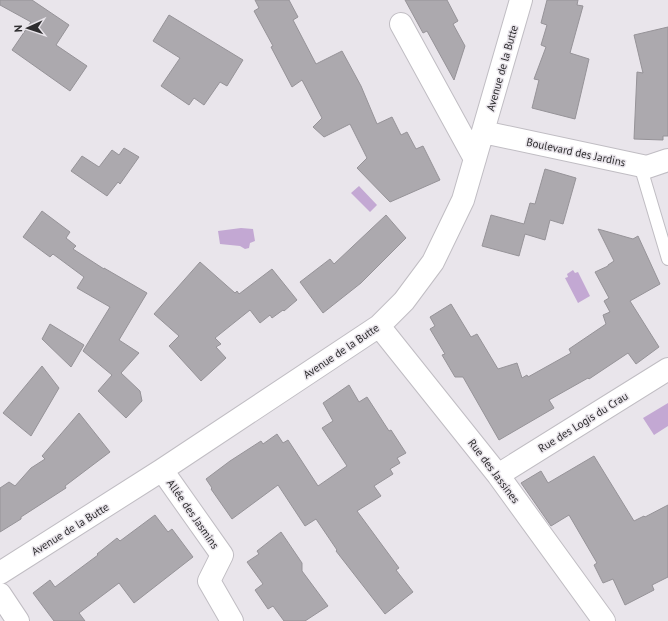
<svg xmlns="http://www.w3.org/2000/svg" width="668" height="621" viewBox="0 0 668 621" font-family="'PT Sans',sans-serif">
  <rect width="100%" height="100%" fill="#e9e5eb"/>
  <!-- water -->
  <path fill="#c3a8d3" d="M 359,186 L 377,205 L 370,212 L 351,193 Z
    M 241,228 L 253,229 L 255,241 L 250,243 L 249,248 L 245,249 L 240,246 L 220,244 L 218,231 Z
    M 573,270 L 575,273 L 578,272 L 590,296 L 578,303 L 565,278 L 568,277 L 567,274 Z
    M 668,403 L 668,426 L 654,435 L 643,418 Z"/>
  <!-- building -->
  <path fill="#aca9ae" stroke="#969398" d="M 0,0 L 32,0 L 69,25 L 56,45 L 87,66 L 70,91 L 12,50 L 31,22 L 0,5 Z
    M 255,0 L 289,0 L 298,17 L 293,20 L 316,64 L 342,51 L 361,86 L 377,124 L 392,117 L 401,135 L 407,132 L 416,149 L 423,146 L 440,180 L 390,202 L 357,168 L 367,158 L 350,124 L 324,137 L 313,127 L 322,118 L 302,80 L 292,87 L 271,47 L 273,46 L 254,11 L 259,8 Z
    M 405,0 L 447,0 L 458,21 L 453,24 L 465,46 L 454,80 L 427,31 L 423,33 Z
    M 547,0 L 578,0 L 577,5 L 583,6 L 570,53 L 589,59 L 575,119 L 532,108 L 539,80 L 534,79 L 546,47 L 541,45 L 547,25 L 541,23 Z
    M 169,15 L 243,60 L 227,86 L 220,82 L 204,105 L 194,98 L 189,105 L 161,86 L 180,58 L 153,41 Z
    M 668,27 L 668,136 L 663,136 L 663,140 L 634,139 L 637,72 L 643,73 L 634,35 Z
    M 124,148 L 139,157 L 120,184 L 118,182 L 107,196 L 71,171 L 82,156 L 99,167 L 112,150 L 119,155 Z
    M 545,169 L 576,178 L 563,224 L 550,220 L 545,240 L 525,234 L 519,256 L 482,246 L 491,215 L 524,224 L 530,203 L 535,204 Z
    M 42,211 L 70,232 L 66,238 L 76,246 L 73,249 L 104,269 L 104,268 L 147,293 L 119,340 L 139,353 L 121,373 L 140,391 L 142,401 L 126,418 L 98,391 L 112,375 L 83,351 L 110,307 L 77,288 L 84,277 L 53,254 L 50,257 L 23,237 Z
    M 386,215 L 406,238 L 361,283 L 323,313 L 300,282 L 330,259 L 334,264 Z
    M 598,229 L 633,239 L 638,236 L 660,284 L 630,301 L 659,347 L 636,364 L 628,353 L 589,379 L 588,378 L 549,400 L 554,408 L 499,440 L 463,377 L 455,377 L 442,355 L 445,354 L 430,329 L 435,326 L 430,317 L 451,304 L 471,337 L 477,334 L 498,369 L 517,363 L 522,378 L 527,375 L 528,377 L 571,353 L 569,349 L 606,324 L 603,315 L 610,312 L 604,301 L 609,298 L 595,272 L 608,266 L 608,265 L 614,261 Z
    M 200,262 L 235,293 L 237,291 L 239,294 L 272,269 L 297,300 L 284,311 L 283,310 L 272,318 L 270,315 L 260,323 L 250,310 L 215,338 L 221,344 L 216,347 L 226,358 L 201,381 L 169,346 L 179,336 L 154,314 Z
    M 50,324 L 84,345 L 71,367 L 42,339 Z
    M 42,366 L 59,388 L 31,436 L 3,413 Z
    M 349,385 L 359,402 L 367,397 L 389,431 L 391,430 L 406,453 L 397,458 L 400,463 L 390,469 L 393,474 L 374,486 L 381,496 L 357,511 L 399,568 L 396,570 L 413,592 L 385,614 L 336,551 L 337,550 L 316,519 L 305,526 L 278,485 L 232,519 L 211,489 L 212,488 L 206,479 L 230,461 L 261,441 L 263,444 L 277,434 L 283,443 L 288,440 L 318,486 L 347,466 L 322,428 L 333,421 L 323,403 Z
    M 79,413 L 110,452 L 65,486 L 66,488 L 21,517 L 21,519 L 0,532 L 0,488 L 9,482 L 15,486 L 31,468 L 45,459 L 42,456 Z
    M 594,456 L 634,521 L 644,516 L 645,517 L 668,505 L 668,577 L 652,585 L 654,590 L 625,605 L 613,579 L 603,583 L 594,565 L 597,563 L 569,515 L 551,526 L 521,483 L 541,471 L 548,483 Z
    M 155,515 L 168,532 L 172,529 L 193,557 L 134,603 L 119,583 L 79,613 L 85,621 L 54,621 L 33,593 L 50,580 L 55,587 L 98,555 L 97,554 L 117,538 L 120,541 Z
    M 281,532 L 302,563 L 302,571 L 328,606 L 305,621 L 284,621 L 273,606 L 268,609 L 255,590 L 263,584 L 247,562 L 259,554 L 257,551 Z"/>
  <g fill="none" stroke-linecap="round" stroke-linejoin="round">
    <defs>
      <path id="lane" d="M 640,165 L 668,259"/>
      <path id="street" d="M 401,24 L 475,159
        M 483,132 L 647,167 L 668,160
        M 379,326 L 498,475 L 604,621
        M 162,470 L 222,555 L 209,581 L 232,621
        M 498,475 L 668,369
        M 0,573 L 162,470 L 379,326 L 404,301 L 433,262 L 463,200 L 521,0
        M 0,594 L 18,621"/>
    </defs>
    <!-- lane casing -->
    <use href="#lane" stroke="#c0bdc3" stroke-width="14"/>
    <!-- street casing -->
    <use href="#street" stroke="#c0bdc3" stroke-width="24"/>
    <!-- lane -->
    <use href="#lane" stroke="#fff" stroke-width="12"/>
    <!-- street -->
    <use href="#street" stroke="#fff" stroke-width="22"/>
  </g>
  <g text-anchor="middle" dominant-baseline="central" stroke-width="3" stroke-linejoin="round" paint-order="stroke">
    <!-- street labels -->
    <g font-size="11" fill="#2e2d2f" stroke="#e9e5eb">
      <text transform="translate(502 68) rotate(-74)">Avenue de la Butte</text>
      <text transform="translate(576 152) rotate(12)">Boulevard des Jardins</text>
      <text transform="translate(341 351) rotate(-34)">Avenue de la Butte</text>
      <text transform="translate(583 422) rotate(-32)">Rue des Logis du Crau</text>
      <text transform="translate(494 471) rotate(53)">Rue des Jassines</text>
      <text transform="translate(193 514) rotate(55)">Allée des Jasmins</text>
      <text transform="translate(70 529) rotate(-32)">Avenue de la Butte</text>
    </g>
  </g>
  <!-- north arrow -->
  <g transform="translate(28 28) rotate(267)" stroke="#e9e5eb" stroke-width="3" paint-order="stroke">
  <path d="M0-3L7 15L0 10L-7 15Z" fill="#2e2d2f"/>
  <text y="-6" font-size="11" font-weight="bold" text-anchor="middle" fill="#2e2d2f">N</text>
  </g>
</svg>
